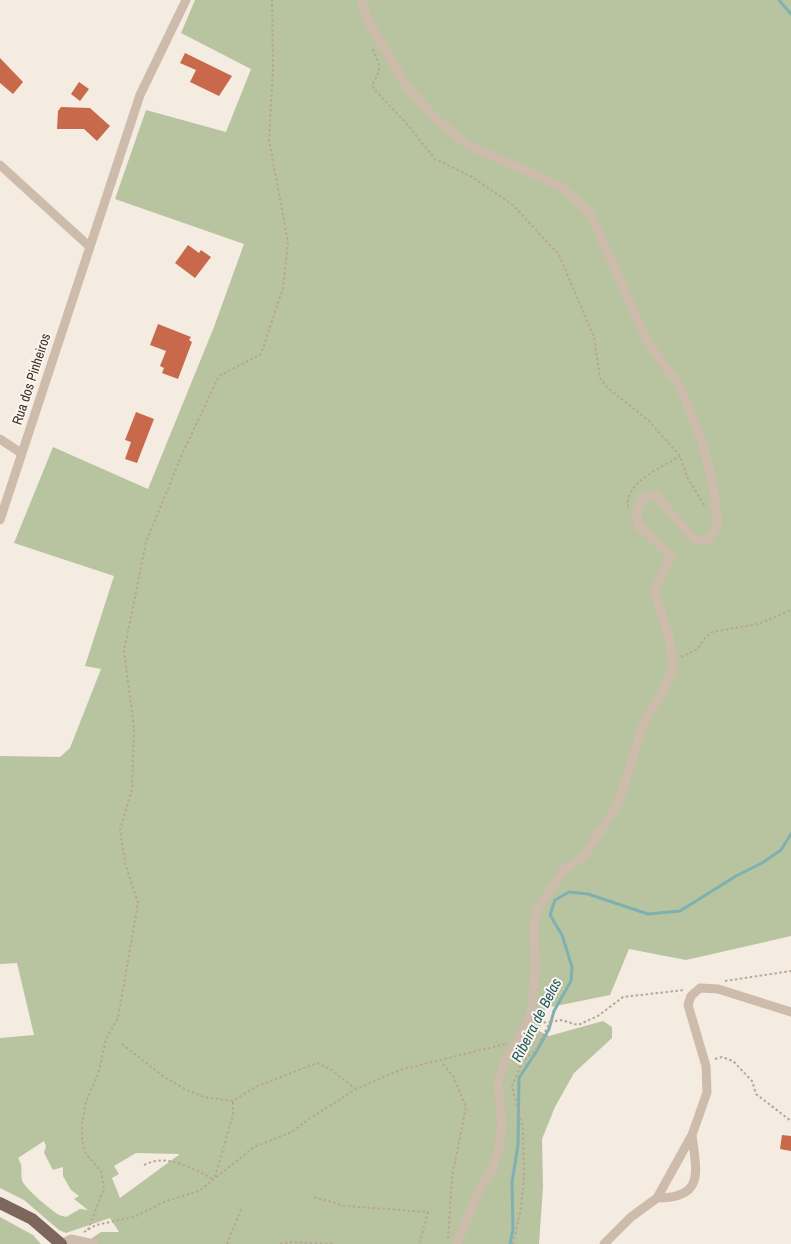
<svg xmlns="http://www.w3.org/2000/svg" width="791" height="1244" viewBox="0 0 791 1244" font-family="'Archivo Narrow',sans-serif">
  <rect width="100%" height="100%" fill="#f4ebe1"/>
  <!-- green -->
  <path fill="#b8c4a0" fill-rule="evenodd" d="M 195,0 L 791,0 L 791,936 L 686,960 L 629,949 L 610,995 L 546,1008 L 539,1031 L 549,1036 L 603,1021 L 612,1027 L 612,1038 L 574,1073 L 555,1107 L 542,1139 L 543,1187 L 539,1244 L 83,1244 L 101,1232 L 119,1232 L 110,1218 L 66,1233 L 59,1230 L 24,1200 L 0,1188 L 0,1038 L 34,1035 L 17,963 L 0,964 L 0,756 L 60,757 L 70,748 L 101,669 L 85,666 L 114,576 L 14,543 L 53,447 L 148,489 L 214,327 L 244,244 L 115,199 L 146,110 L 226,132 L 251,69 L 181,33 ZM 44,1141 L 46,1146 L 44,1153 L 53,1170 L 63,1167 L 63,1176 L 71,1190 L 79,1196 L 74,1199 L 88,1210 L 80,1209 L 66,1217 L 59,1215 C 51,1210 24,1188 22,1180 C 20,1170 24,1168 18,1158 ZM 136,1153 L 180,1154 L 120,1198 L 112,1178 L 119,1174 L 114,1166 Z
    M 0,1217 L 33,1235 L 41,1244 L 0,1244 Z"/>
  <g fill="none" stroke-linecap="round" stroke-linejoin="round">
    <!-- stream -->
    <path stroke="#7fb0b2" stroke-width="3" d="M 779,0 L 791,14
      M 510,1244 L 513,1229 L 512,1182 L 518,1145 L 519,1078 L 536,1052 L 549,1029 L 554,1011 L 571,981 L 572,967 L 562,935 L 550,915 L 555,900 L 569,892 L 588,894 L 648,914 L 680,911 L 736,876 L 762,863 L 781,850 L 791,834"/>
  </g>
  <!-- building -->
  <path fill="#c8694b" d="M 185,53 L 232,76 L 219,96 L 190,82 L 196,70 L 180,63 Z
    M 0,58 L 23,82 L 13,94 L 0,83 Z
    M 79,82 L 89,89 L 80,101 L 71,94 Z
    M 61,107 L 90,108 L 110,126 L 97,141 L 84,129 L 57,129 L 58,111 Z
    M 188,245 L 199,253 L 201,250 L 211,257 L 195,278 L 175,263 Z
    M 158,324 L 191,337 L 189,340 L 192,342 L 178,379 L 162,373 L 164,368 L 160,366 L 166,351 L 150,345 Z
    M 136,412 L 154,419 L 137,463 L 125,459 L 131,442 L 125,440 Z
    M 782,1135 L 791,1136 L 791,1151 L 780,1149 Z"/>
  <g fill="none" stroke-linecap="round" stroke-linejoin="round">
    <!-- path -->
    <path stroke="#b9a596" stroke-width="2" stroke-dasharray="2.5 2.5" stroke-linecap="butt" d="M 373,49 C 380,67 383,67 372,85 L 375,90 L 406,123 L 435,159 L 472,177 L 513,205 L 559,255 L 594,337 L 600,378 L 608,388 L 649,421 L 680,456 L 687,477 L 706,508
      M 628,507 C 624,482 663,467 680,456
      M 681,657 L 698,649 L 703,640 L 712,632 L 758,624 L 791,610
      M 725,981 L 791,971
      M 550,1022 L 561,1020 L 578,1025 L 598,1016 L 623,997 L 684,990
      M 122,1044 L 164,1077 L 187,1090 L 204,1097 L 233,1101 L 255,1087 L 317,1063 L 330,1069 L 356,1089
      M 715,1059 L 722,1057 L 733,1061 L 752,1081 L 756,1094 L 791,1121
      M 443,1064 L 453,1076 L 466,1107 L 452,1177 L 448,1239
      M 144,1165 C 167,1153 192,1168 213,1179
      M 215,1177 L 233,1115 L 233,1102
      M 314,1197 L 345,1206 L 428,1212 L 419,1244
      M 88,1230 L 104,1188 L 101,1171 L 86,1154 L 82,1140 L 82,1125 L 86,1102 L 99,1071 L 106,1039 L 118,1018 L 138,903 L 125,863 L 120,830 L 132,789 L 134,728 L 124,651 L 146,542 L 183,452 L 219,376 L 261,354 L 283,288 L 288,242 L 269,140 L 273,68 L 272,0
      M 84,1232 L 96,1225 L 134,1217 L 166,1201 L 199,1191 L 254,1147 L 292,1132 L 309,1119 L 356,1089 L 400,1070 L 505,1044
      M 227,1244 L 242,1207
      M 280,1244 L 291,1242 L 334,1244
      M 513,1244 L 521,1208 L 524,1177 L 523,1129 L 512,1086 L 522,1062 L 537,1048 L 550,1022 L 538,1023"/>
    <!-- street -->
    <path stroke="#cdbbac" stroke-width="9" d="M 361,0 L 368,21 L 408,88 L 433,116 L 466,144 L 562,187 L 590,213 L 647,341 L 680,387 L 691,414 L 703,444 L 713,485 L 718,526 L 707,541 L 695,540 L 655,495 L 642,498 L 636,513 L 639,526 L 671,556 L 654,591 L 669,636 L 673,668 L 664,689 L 644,722 L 618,804 L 583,857 L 563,871 L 537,909 L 534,924 L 535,967 L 532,1009 L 527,1024 L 506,1059 L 498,1083 L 502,1124 L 499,1148 L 492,1170 L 478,1192 L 457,1244
      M 0,165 L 90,247
      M 0,439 L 21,453
      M 0,520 L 140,95 L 186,0
      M 657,1198 C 706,1198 696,1170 692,1135
      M 61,1244 L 71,1239 L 94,1244
      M 604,1244 L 631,1217 L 657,1198 L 692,1135 L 704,1101 L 707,1092 L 706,1066 L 688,1005 L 691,996 L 700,988 L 718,989 L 791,1012"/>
    <!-- primary -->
    <path stroke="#7d675c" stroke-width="12" d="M 0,1203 L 32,1219 L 61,1244"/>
  </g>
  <g text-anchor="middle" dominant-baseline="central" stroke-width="4" stroke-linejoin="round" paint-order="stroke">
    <!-- street labels -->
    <g font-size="14" fill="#3b302b" stroke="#fbf5ee">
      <text transform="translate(31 379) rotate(-72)">Rua dos Pinheiros</text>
    </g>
    <!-- water labels -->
    <g font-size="15" font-style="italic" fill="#1f5a5e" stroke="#fbf5ee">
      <text transform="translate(536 1020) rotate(-63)">Ribeira de Belas</text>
    </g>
  </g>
</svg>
